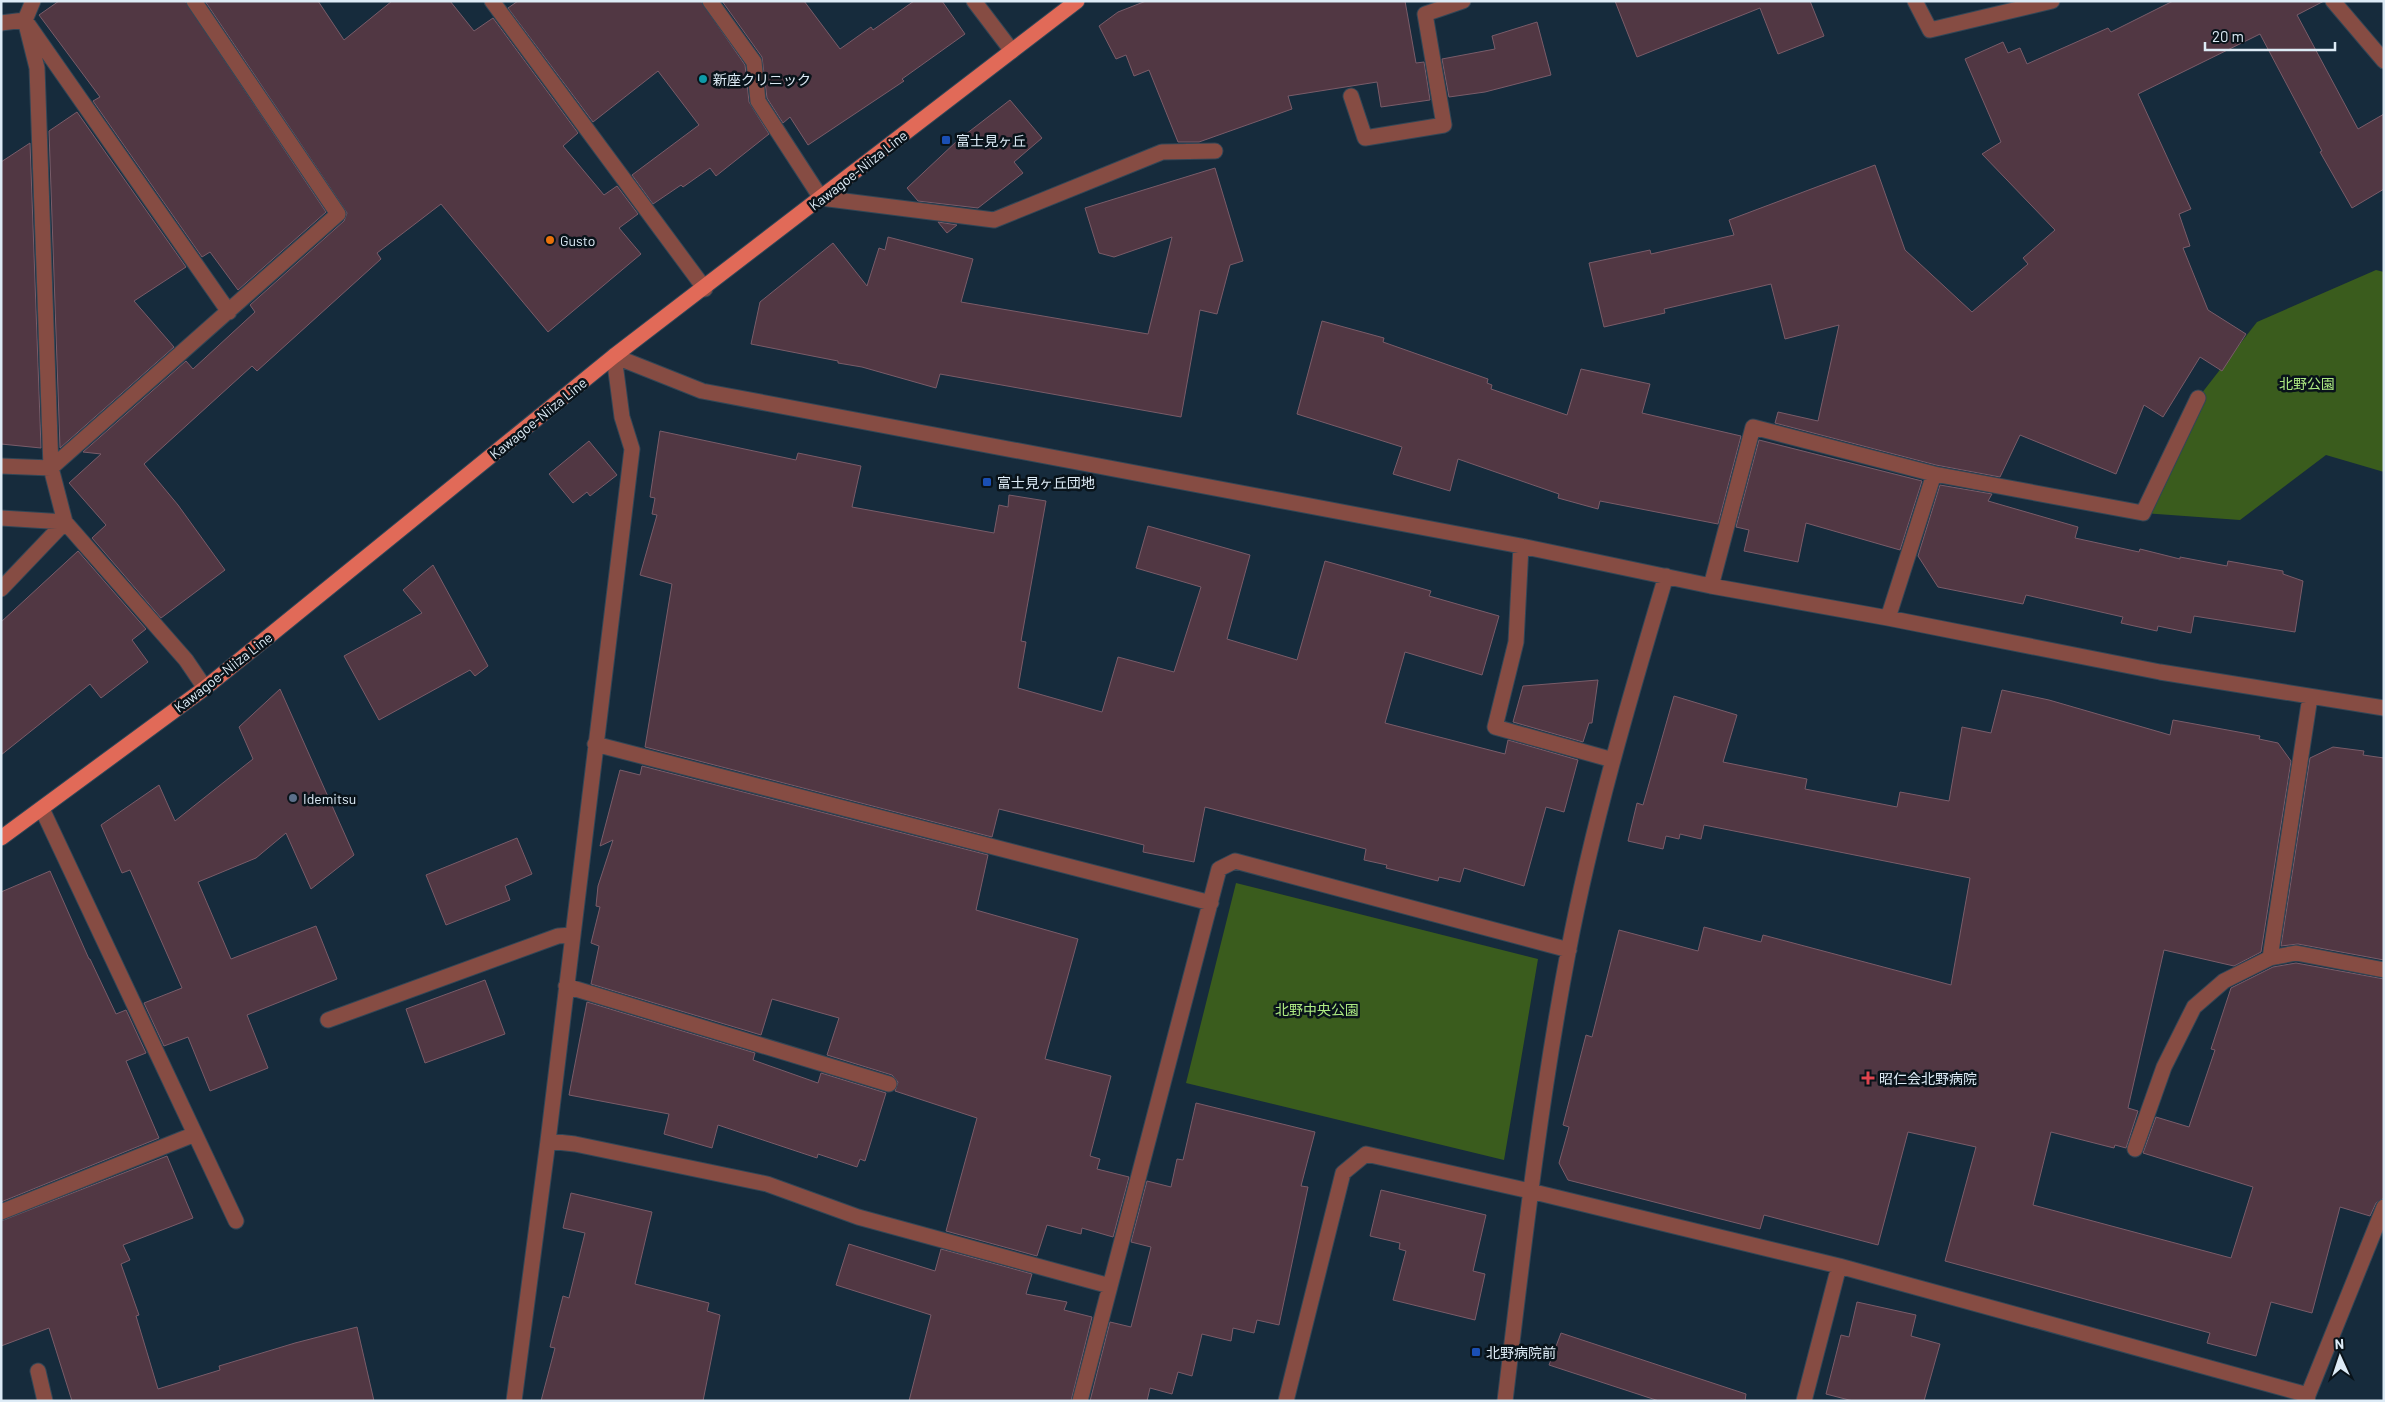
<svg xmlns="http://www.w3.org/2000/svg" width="2385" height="1402" viewBox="0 0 2385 1402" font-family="Barlow,'Noto Sans JP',sans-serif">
  <rect width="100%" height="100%" fill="#162b3c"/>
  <!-- green -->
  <path fill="#3a5c1d" d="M 2376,270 L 2384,272 L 2384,472 L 2326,455 L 2240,520 L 2143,513 L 2198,398 L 2257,322 Z
    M 1236,883 L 1538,959 L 1504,1160 L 1186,1083 Z"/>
  <!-- building -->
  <path fill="#513743" stroke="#795c69" d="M 59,1 L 185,1 L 326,212 L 238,290 L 210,252 L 202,257 L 93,101 L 100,97 L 39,15 Z
    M 205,1 L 318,1 L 344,40 L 392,1 L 450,1 L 474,31 L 493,18 L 578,133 L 563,146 L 604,195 L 617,186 L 638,214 L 619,228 L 641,254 L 548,332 L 441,204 L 377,253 L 381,259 L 257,371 L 252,366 L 144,464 L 178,505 L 225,570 L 161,618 L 92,538 L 106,525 L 69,483 L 101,454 L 83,452 L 186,361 L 193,369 L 255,312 L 250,305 L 344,221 L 347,213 Z
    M 518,1 L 701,1 L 745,65 L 749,102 L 769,134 L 716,176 L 710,168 L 683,187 L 681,185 L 653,204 L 632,175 L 699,125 L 658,71 L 593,122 L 508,8 Z
    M 722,1 L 804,1 L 840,49 L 871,27 L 873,30 L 914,1 L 942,1 L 965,34 L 902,79 L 904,81 L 808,145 L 790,117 L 783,123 L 767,98 L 762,57 Z
    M 1146,1 L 1405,1 L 1416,63 L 1424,62 L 1430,100 L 1381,107 L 1377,82 L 1288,96 L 1292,109 L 1199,142 L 1178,142 L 1149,70 L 1134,76 L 1126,55 L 1116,59 L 1099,26 L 1118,12 Z
    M 1615,1 L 1810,1 L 1824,36 L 1778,54 L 1760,8 L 1637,57 Z
    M 2173,1 L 2324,1 L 2297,15 L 2358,129 L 2384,114 L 2384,189 L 2352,208 L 2320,152 L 2322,151 L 2260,34 L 2138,94 L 2191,209 L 2179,214 L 2190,246 L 2183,248 L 2208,310 L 2246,334 L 2222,371 L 2200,357 L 2163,417 L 2144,405 L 2116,474 L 2020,435 L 2000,477 L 1936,465 L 1775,423 L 1778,412 L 1818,421 L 1839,325 L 1785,339 L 1771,284 L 1664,309 L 1665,313 L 1604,327 L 1589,263 L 1650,250 L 1651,254 L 1734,235 L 1729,220 L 1875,165 L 1905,250 L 1972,312 L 2028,264 L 2023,258 L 2055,230 L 1982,154 L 2001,142 L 1965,59 L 2003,42 L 2008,53 L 2020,48 L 2027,64 L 2108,28 L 2111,32 Z
    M 1537,22 L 1551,75 L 1485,92 L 1449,97 L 1442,59 L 1495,49 L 1492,36 Z
    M 1010,100 L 1042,138 L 1014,162 L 1023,173 L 978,208 L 918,201 L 907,188 L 957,141 Z
    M 77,112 L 186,267 L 134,301 L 174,347 L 60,448 L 49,131 Z
    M 30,143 L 41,448 L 1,444 L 1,162 Z
    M 1215,168 L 1243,261 L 1230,265 L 1217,314 L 1200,310 L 1181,417 L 940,374 L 936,388 L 862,367 L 838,363 L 838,361 L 751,344 L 760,302 L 833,243 L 867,286 L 879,248 L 885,250 L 888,237 L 973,259 L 961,302 L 1148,334 L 1172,237 L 1114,257 L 1099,253 L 1085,208 Z
    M 938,222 L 957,225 L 947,233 Z
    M 1322,321 L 1384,338 L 1383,342 L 1488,379 L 1487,383 L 1492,385 L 1491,389 L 1567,415 L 1581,369 L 1650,384 L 1642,413 L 1741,436 L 1718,524 L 1600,501 L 1598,509 L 1558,498 L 1559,494 L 1458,459 L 1450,491 L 1393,474 L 1402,447 L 1297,414 Z
    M 660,431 L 796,460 L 798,453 L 861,466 L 852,507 L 994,533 L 999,505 L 1008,507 L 1009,495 L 1046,501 L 1021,641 L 1026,642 L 1018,688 L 1102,712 L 1118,657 L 1174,672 L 1201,587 L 1136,568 L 1148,526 L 1250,555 L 1227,639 L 1297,660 L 1325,561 L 1431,591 L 1429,596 L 1499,616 L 1482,675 L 1405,652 L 1385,723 L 1505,754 L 1508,740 L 1578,760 L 1564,812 L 1546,807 L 1524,886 L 1464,868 L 1460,882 L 1439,877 L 1438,881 L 1386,868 L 1387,865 L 1364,860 L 1366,849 L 1205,807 L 1194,862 L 1143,852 L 1144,845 L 999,809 L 992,837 L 645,747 L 672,584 L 640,575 L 657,515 L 652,514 L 655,498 L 650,497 Z
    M 1759,440 L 1922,481 L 1900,550 L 1806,523 L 1798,562 L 1744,551 L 1749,530 L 1736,527 Z
    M 589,441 L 617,475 L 590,496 L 587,492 L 573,503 L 549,474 Z
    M 1940,485 L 1992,494 L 1988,501 L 2078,527 L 2075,538 L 2139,552 L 2140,549 L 2180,559 L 2180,557 L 2227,566 L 2228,561 L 2283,571 L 2283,574 L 2303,581 L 2295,632 L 2194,616 L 2191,633 L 2158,626 L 2157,631 L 2121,623 L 2123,617 L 2026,595 L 2023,604 L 1938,587 L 1918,556 Z
    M 78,551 L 146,629 L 132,640 L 148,662 L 101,698 L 90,684 L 1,755 L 1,622 Z
    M 433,565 L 488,666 L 475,676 L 470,670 L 379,720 L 344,656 L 422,613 L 403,590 Z
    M 1598,680 L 1592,723 L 1589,723 L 1583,742 L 1513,722 L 1523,686 Z
    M 280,689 L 354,855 L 311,889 L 286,833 L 256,858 L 198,882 L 231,959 L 316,926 L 337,979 L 247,1015 L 268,1068 L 210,1091 L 188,1037 L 164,1046 L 144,1003 L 182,988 L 130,870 L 122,873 L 101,825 L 159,785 L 175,821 L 253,759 L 239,727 Z
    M 2002,690 L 2049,700 L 2170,735 L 2173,720 L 2260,736 L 2259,739 L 2278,743 L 2291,761 L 2261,952 L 2234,966 L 2164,950 L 2128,1108 L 2138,1111 L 2126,1148 L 2115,1145 L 2114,1148 L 2051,1132 L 2033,1205 L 2231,1258 L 2253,1187 L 2143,1153 L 2156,1117 L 2189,1127 L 2215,1050 L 2211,1049 L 2231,988 L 2273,967 L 2296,963 L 2384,979 L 2384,1198 L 2376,1203 L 2370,1216 L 2340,1207 L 2312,1313 L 2271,1302 L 2256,1356 L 2207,1343 L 2210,1333 L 1945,1261 L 1976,1147 L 1908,1132 L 1878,1245 L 1764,1215 L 1760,1229 L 1568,1180 L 1559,1163 L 1569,1127 L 1563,1125 L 1586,1035 L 1592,1037 L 1619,930 L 1698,951 L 1704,927 L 1761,942 L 1763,935 L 1951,985 L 1970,878 L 1704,825 L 1701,839 L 1680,834 L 1679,839 L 1666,836 L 1663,849 L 1628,841 L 1637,803 L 1643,805 L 1674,696 L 1737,715 L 1723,762 L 1807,779 L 1805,789 L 1897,807 L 1900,792 L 1949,801 L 1962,727 L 1991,733 Z
    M 2333,747 L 2364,751 L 2363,755 L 2384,758 L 2384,960 L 2298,944 L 2281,946 L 2310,758 Z
    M 642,766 L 988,855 L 976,910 L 1078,939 L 1045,1059 L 1111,1076 L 1090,1156 L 1100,1159 L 1097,1169 L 1129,1177 L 1113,1237 L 1082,1228 L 1081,1234 L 1047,1225 L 1037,1256 L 946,1231 L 977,1118 L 895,1091 L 898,1082 L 892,1075 L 827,1055 L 839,1018 L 772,999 L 761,1035 L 591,984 L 599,946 L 591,943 L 600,907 L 596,906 L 598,886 L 613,840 L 600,846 L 620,770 L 640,775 Z
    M 517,838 L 532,874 L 505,886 L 510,900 L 446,925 L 426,875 Z
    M 50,871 L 89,959 L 90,959 L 116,1014 L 126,1010 L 146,1053 L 126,1061 L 159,1138 L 1,1202 L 1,892 Z
    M 485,980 L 505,1034 L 425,1063 L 406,1009 Z
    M 587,1002 L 755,1053 L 753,1060 L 818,1083 L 821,1073 L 886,1093 L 865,1161 L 860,1159 L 857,1167 L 818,1154 L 817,1158 L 718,1125 L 712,1148 L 664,1134 L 669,1114 L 569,1095 Z
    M 1196,1103 L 1315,1132 L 1301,1186 L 1308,1187 L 1279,1325 L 1257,1320 L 1254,1333 L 1233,1328 L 1231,1341 L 1202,1334 L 1192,1376 L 1178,1372 L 1172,1394 L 1150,1388 L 1147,1401 L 1090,1401 L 1110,1322 L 1131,1327 L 1151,1247 L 1131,1242 L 1147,1181 L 1171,1187 L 1177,1159 L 1183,1160 Z
    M 167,1156 L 193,1218 L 123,1245 L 130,1260 L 121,1264 L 139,1315 L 136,1316 L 158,1389 L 220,1370 L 219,1366 L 295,1343 L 357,1327 L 374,1401 L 72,1401 L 49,1328 L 1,1346 L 1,1221 Z
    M 1381,1190 L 1486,1215 L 1473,1271 L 1485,1274 L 1475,1320 L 1393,1300 L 1406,1251 L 1399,1249 L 1400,1243 L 1370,1236 Z
    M 571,1193 L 652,1212 L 635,1284 L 709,1303 L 707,1311 L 720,1315 L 703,1401 L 541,1401 L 555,1348 L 550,1347 L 563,1296 L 569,1298 L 585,1233 L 563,1228 Z
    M 849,1244 L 935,1271 L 941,1249 L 1032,1274 L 1026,1294 L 1067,1302 L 1064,1310 L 1092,1317 L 1071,1401 L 909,1401 L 931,1315 L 836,1285 Z
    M 1857,1302 L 1916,1315 L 1911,1336 L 1940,1344 L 1924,1401 L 1853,1401 L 1826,1394 L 1841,1335 L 1849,1337 Z
    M 1561,1333 L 1746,1394 L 1745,1401 L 1659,1401 L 1549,1365 Z"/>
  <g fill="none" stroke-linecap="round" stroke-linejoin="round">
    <defs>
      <path id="minor" d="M 33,1 L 25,20 L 37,68 L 51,468 L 65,522 L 186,660 L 205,688
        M 492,1 L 705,289
        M 710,1 L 754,62 L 758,101 L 821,198 L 994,220 L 1162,152 L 1215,151
        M 974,1 L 1012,51
        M 1915,1 L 1930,30 L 2052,1
        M 2333,1 L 2384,61
        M 1,23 L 25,20 L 229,312
        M 1351,96 L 1365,138 L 1444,125 L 1425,14 L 1463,1
        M 1,466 L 51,468 L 338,214 L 194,1
        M 1,518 L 65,522
        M 1521,546 L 1516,642 L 1495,727 L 1613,760
        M 1711,586 L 1753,427 L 1934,474
        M 1,589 L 65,522
        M 1888,618 L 1934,474 L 2143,513 L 2198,398
        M 595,744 L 1211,903
        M 42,809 L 236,1221
        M 2270,958 L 2310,697
        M 566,986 L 889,1084
        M 328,1020 L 558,936 L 572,935
        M 548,1141 L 575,1144 L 767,1184 L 858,1217 L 1110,1286
        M 2135,1149 L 2164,1067 L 2194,1007 L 2224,981 L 2270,958 L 2296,953 L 2384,970
        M 1,1212 L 195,1134
        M 1839,1266 L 2308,1395 L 2307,1401
        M 38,1371 L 45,1401
        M 2308,1395 L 2384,1207
        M 514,1401 L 548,1141 L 632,449 L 622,417 L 614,356 L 702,391 L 1521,546 L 1711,586 L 1888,618 L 2160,672 L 2384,708
        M 1080,1401 L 1219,869 L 1235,861 L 1569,950
        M 1286,1401 L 1343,1173 L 1366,1154 L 1530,1191 L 1839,1266 L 1804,1401
        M 1505,1401 C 1523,1251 1540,1101 1568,953 C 1592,826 1629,700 1666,576"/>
      <path id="major" d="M 1,838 L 205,688 L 614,356 L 1077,1"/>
    </defs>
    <!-- minor casing -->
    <use href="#minor" stroke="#324656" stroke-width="17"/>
    <!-- major casing -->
    <use href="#major" stroke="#324656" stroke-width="17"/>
    <!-- minor -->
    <use href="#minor" stroke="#864c43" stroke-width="15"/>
    <!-- major -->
    <use href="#major" stroke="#e16a58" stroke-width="15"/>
  </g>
  <!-- markers -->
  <circle fill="#0f9aa8" stroke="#09131a" stroke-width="2" cx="703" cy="79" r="5"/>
  <g fill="#1a4fb4" stroke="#09131a" stroke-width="2">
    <rect x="941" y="135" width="10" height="10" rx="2.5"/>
    <rect x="982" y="477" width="10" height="10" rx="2.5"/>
    <rect x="1471" y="1347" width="10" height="10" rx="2.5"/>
  </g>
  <circle fill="#e8710a" stroke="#09131a" stroke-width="2" cx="550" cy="240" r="5"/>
  <circle fill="#5c6f8a" stroke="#09131a" stroke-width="2" cx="293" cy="798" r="5"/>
  <path fill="#e0444e" stroke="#09131a" stroke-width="2" d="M1865.5 1070.5h5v5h5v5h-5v5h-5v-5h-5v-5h5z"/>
  <g text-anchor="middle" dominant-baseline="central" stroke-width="5" stroke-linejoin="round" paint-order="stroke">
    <!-- poi labels -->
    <g font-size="14" fill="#ddebf6" stroke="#09131a" text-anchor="start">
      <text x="713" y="79">新座クリニック</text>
      <text x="956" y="140">富士見ヶ丘</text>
      <text x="560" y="240">Gusto</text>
      <text x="997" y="482">富士見ヶ丘団地</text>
      <text x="303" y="798">Idemitsu</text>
      <text x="1879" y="1078">昭仁会北野病院</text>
      <text x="1486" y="1352">北野病院前</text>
    </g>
    <!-- street labels -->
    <g font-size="14" fill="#ddebf6" stroke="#09131a">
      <text transform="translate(858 170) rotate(-38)">Kawagoe-Niiza Line</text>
      <text transform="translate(538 418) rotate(-39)">Kawagoe-Niiza Line</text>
      <text transform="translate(223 672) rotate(-38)">Kawagoe-Niiza Line</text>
    </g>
    <!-- park labels -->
    <g font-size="14" fill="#adea82" stroke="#09131a">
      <text x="2307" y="383">北野公園</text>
      <text x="1317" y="1009">北野中央公園</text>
    </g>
  </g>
  <!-- border -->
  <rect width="2385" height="1402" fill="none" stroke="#ddebf6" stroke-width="5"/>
  <!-- north arrow -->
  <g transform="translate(2340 1357) rotate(357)" stroke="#09131a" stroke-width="4" paint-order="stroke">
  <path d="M0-4L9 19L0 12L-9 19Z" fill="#ddebf6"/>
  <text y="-8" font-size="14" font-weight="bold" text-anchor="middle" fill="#ddebf6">N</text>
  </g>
  <!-- scale -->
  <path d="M2205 42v8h130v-8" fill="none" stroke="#ddebf6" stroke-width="2.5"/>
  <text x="2212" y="42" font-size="15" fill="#ddebf6" stroke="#09131a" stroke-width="4" paint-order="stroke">20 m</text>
</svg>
